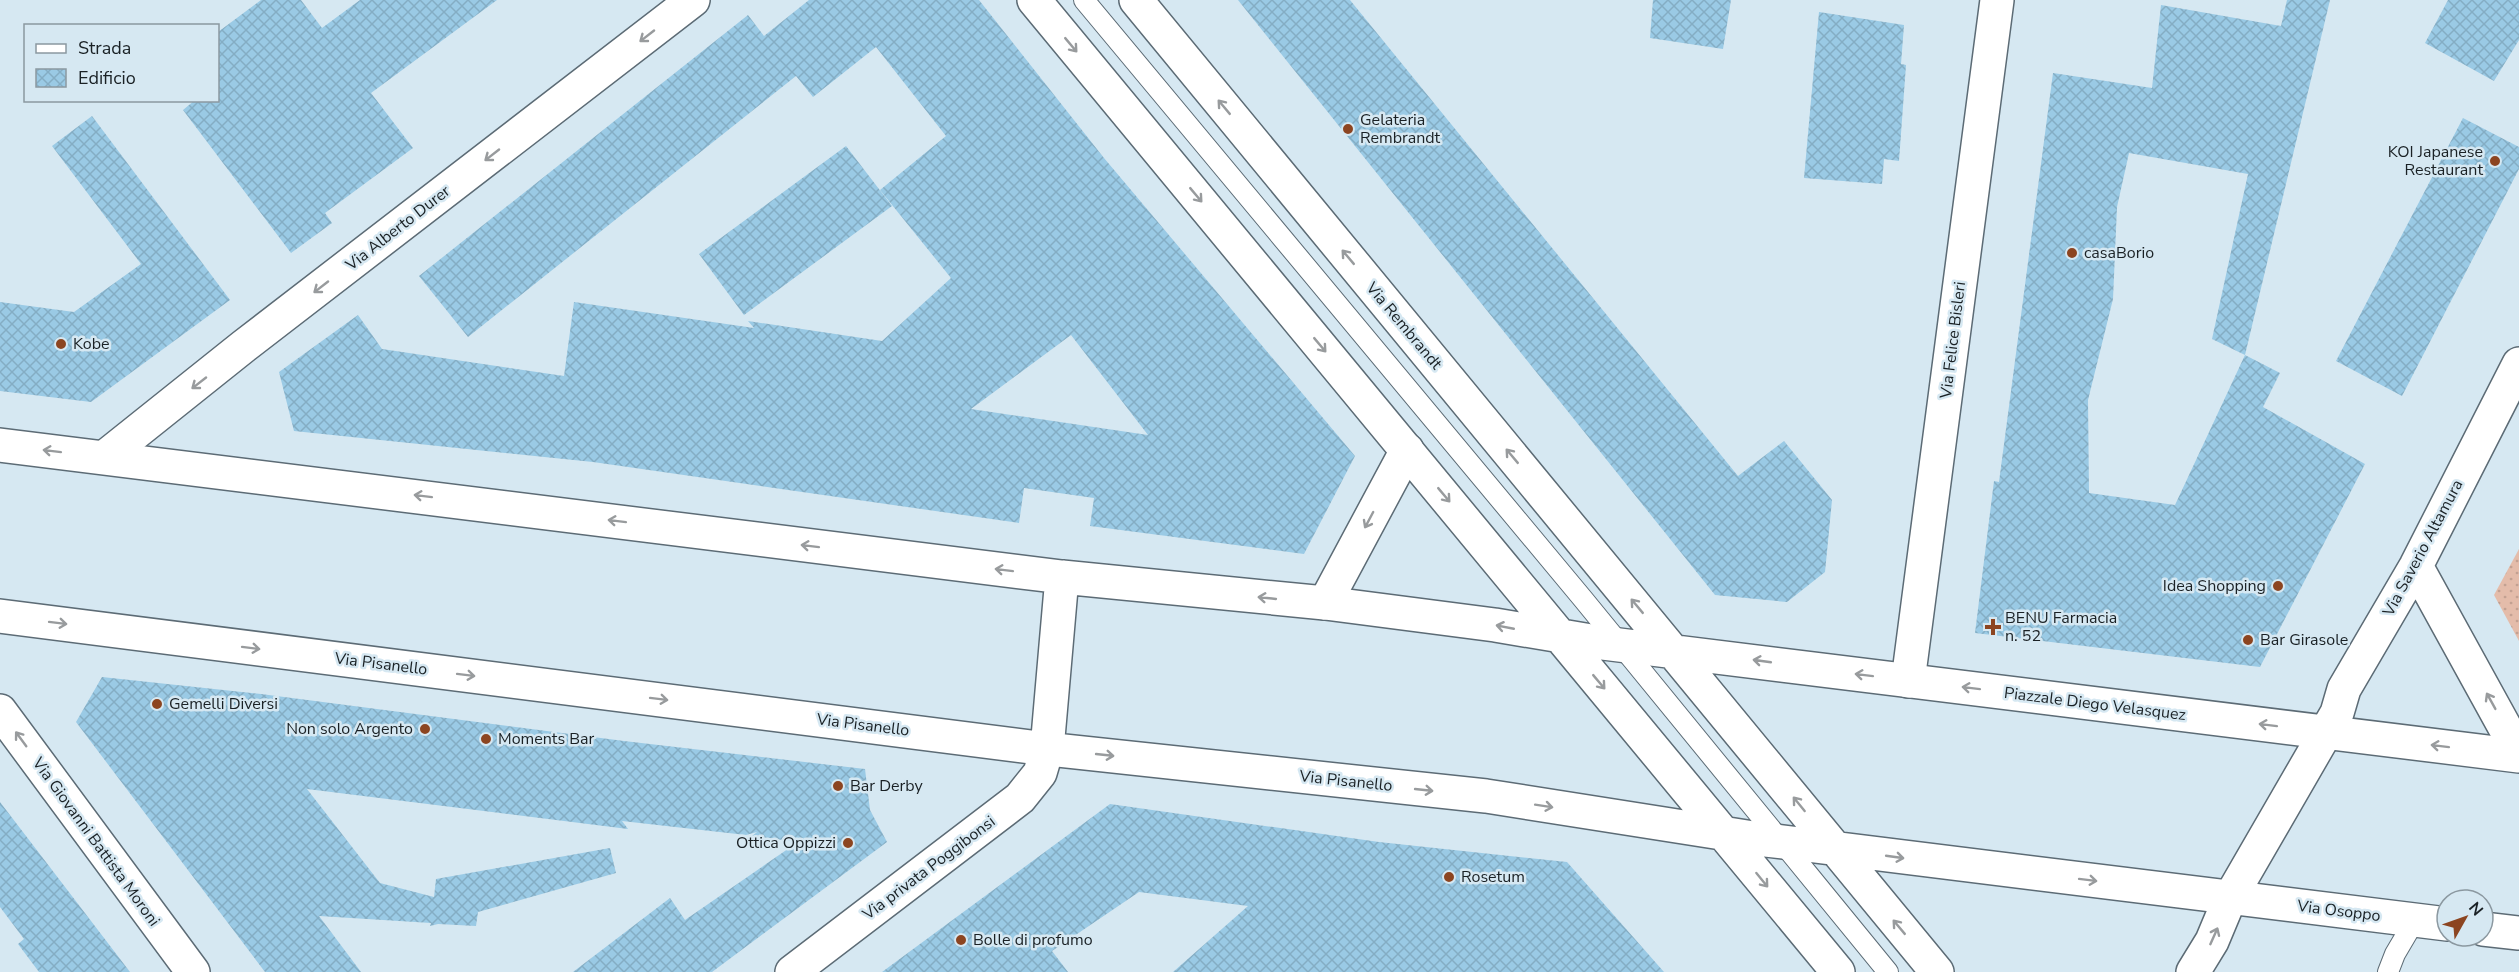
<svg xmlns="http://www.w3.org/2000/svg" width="2519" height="972" viewBox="0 0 2519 972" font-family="'Nunito Sans',sans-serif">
  <defs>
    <pattern id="green-dots" width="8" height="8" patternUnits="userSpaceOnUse" patternTransform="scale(1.5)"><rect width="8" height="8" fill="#e4bcaa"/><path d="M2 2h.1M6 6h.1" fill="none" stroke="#c3a192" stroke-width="1.8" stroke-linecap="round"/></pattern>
    <pattern id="building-cross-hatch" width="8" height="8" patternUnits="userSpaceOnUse" patternTransform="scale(1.5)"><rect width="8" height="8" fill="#9acae5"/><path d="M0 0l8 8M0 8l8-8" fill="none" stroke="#84adc4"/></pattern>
  </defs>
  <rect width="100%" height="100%" fill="#d6e8f2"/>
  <!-- green -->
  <path fill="url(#green-dots)" d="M 2519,549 L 2519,641 L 2494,595 Z"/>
  <!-- building -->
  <path fill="url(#building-cross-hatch)" fill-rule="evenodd" d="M 261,0 L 301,0 L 322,28 L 360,0 L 497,0 L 371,93 L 413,148 L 325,213 L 332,223 L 291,253 L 183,110 L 195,100 L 218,100 L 218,32 Z
    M 809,0 L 979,0 L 1104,158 L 1355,456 L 1304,554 L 1090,526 L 1094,498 L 1024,488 L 1019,523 L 593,462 L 294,431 L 279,372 L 358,315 L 382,349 L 564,376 L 574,302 L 754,328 L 748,321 L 882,341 L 951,278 L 880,190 L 946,136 L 876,47 L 813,97 L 796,76 L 468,337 L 419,276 L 748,15 L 764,36 ZM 1071,335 L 1148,435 L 971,409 Z
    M 1238,0 L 1350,0 L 1738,476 L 1784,441 L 1832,500 L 1825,572 L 1787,602 L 1715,595 Z
    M 1653,0 L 1731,0 L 1723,49 L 1650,38 Z
    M 2287,0 L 2330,0 L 2245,355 L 2280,373 L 2263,407 L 2365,464 L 2260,667 L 1975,633 L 1994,481 L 1999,482 L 2053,73 L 2152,88 L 2161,5 L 2281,26 ZM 2129,153 L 2248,174 L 2212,339 L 2245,355 L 2175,505 L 2089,493 L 2088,400 L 2113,299 L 2117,207 Z
    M 2448,0 L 2519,0 L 2519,40 L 2494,81 L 2425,43 Z
    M 1819,12 L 1904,25 L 1901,64 L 1906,65 L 1899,161 L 1884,159 L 1882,184 L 1804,178 Z
    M 92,116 L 230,300 L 91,402 L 0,391 L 0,302 L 74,312 L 141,264 L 52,146 Z
    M 2463,118 L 2519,147 L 2519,169 L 2402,396 L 2336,361 Z
    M 846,146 L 892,206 L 744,315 L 699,254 Z
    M 102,677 L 261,694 L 624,741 L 865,769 L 870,810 L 887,842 L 712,972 L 573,972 L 670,898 L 685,920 L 798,842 L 752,836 L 757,832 L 746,835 L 622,821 L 628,829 L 307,789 L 380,883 L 434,897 L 436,879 L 610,848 L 616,873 L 478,912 L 476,926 L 438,924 L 430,926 L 431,923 L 319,916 L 361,972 L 265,972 L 76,722 Z
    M 0,802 L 75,900 L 130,972 L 39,972 L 18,944 L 24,939 L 0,907 Z
    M 1110,804 L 1379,842 L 1567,862 L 1664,972 L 1173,972 L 1248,906 L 1139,892 L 1052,951 L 1068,972 L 882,972 Z"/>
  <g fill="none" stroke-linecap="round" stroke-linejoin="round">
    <defs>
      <path id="service" d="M 1084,0 L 1583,599 L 1888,972
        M 2388,972 L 2395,954 L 2415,920"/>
      <path id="minor" d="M 105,457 L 244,346 L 693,0
        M 2416,566 L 2519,753
        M 1325,603 L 1407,450
        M 1908,681 L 1997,0
        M 0,711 L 193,972
        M 792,972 L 1020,798 L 1040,773 L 1047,749
        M 2193,972 L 2212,941 L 2230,898 L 2337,713 L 2344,689 L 2416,566 L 2519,364"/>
      <path id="tertiary" d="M 1034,0 L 1838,972
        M 1136,0 L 1937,972
        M 0,445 L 1062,577 L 1325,603 L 1495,625 L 1603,643 L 2519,756
        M 0,616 L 1047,749 L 1486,796 L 1766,840 L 2447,924
        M 1047,749 L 1062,577
        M 2483,929 L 2519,933"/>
    </defs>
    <!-- service casing -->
    <use href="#service" stroke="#5c6b75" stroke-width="22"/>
    <!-- minor casing -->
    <use href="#minor" stroke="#5c6b75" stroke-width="36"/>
    <!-- tertiary casing -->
    <use href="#tertiary" stroke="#5c6b75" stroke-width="36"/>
    <!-- service -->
    <use href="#service" stroke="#fff" stroke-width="20"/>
    <!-- minor -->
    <use href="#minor" stroke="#fff" stroke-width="33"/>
    <!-- tertiary -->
    <use href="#tertiary" stroke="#fff" stroke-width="33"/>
  </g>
  <!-- one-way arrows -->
  <defs><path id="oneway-shaft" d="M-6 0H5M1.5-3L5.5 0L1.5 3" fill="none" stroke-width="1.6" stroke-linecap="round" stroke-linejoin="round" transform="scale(1.5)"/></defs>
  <g stroke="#989b9d">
    <use href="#oneway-shaft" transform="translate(647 36) rotate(142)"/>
    <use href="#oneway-shaft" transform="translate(1071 45) rotate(50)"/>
    <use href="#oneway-shaft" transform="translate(1224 107) rotate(-130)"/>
    <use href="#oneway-shaft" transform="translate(492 155) rotate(142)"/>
    <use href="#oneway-shaft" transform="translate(1196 195) rotate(50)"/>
    <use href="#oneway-shaft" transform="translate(1348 257) rotate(-130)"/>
    <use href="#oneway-shaft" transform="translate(321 287) rotate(142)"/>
    <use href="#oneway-shaft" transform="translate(1320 345) rotate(50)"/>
    <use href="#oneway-shaft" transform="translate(199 383) rotate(142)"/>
    <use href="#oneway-shaft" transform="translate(52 451) rotate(-173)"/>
    <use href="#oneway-shaft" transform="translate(1512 456) rotate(-130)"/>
    <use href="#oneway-shaft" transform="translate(1444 495) rotate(50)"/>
    <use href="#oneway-shaft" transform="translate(423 496) rotate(-173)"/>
    <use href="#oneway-shaft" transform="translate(1369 520) rotate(118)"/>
    <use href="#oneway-shaft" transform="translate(617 521) rotate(-173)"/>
    <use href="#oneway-shaft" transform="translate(810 546) rotate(-173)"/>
    <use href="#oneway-shaft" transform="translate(1004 570) rotate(-173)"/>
    <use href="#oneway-shaft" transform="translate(1267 598) rotate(-174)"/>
    <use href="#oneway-shaft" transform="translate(1637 606) rotate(-130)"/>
    <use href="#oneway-shaft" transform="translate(58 623) rotate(7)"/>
    <use href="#oneway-shaft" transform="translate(1505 627) rotate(-169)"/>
    <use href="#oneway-shaft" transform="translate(251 648) rotate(7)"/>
    <use href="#oneway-shaft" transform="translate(1762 661) rotate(-172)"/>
    <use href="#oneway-shaft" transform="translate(466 675) rotate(7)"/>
    <use href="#oneway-shaft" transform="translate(1864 675) rotate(-173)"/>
    <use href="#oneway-shaft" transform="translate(1599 682) rotate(50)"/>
    <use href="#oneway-shaft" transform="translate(1971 688) rotate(-173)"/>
    <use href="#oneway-shaft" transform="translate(659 699) rotate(7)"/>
    <use href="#oneway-shaft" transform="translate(2491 701) rotate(-119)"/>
    <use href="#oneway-shaft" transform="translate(2268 725) rotate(-173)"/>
    <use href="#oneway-shaft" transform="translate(21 739) rotate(-126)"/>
    <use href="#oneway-shaft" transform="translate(2440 746) rotate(-173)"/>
    <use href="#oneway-shaft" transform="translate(1105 755) rotate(6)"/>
    <use href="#oneway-shaft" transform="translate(1424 790) rotate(6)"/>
    <use href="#oneway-shaft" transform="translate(1799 804) rotate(-129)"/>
    <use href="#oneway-shaft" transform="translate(1544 806) rotate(9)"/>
    <use href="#oneway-shaft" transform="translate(1895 857) rotate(8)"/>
    <use href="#oneway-shaft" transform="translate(1762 880) rotate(51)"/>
    <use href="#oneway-shaft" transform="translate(2088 880) rotate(7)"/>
    <use href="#oneway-shaft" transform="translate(1899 927) rotate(-130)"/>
    <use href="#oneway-shaft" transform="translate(2214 936) rotate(-66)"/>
  </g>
  <!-- markers -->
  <g fill="#8c4521" stroke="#d6e8f2" stroke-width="2">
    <circle cx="1348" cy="129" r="6"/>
    <circle cx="2495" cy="161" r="6"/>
    <circle cx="2072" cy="253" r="6"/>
    <circle cx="61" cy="344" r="6"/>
    <circle cx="2278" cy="586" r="6"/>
    <path d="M1990 618h6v6h6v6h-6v6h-6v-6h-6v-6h6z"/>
    <circle cx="2248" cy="640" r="6"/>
    <circle cx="157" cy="704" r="6"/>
    <circle cx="425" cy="729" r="6"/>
    <circle cx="486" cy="739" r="6"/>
    <circle cx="838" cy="786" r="6"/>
    <circle cx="848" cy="843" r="6"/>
    <circle cx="1449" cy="877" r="6"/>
    <circle cx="961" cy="940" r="6"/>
  </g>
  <g text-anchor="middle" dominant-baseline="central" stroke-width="5" stroke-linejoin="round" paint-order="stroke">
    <!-- poi labels -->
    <g font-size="16" fill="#1a2125" stroke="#d6e8f2" text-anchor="start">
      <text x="1360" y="120">Gelateria<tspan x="1360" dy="18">Rembrandt</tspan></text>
      <text x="2483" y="152" text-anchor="end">KOI Japanese<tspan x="2483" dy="18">Restaurant</tspan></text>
      <text x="2084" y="253">casaBorio</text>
      <text x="73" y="344">Kobe</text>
      <text x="2266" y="586" text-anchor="end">Idea Shopping</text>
      <text x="2005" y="618">BENU Farmacia<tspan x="2005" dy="18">n. 52</tspan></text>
      <text x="2260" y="640">Bar Girasole</text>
      <text x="169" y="704">Gemelli Diversi</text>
      <text x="413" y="729" text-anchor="end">Non solo Argento</text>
      <text x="498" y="739">Moments Bar</text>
      <text x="850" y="786">Bar Derby</text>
      <text x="836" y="843" text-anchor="end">Ottica Oppizzi</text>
      <text x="1461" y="877">Rosetum</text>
      <text x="973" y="940">Bolle di profumo</text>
    </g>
    <!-- street labels -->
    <g font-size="16" fill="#1a2125" stroke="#d6e8f2">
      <text transform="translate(398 228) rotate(-38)">Via Alberto Durer</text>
      <text transform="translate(1404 326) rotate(50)">Via Rembrandt</text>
      <text transform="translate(1953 340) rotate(-83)">Via Felice Bisleri</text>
      <text transform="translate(2423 548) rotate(-62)">Via Saverio Altamura</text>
      <text transform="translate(381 664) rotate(7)">Via Pisanello</text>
      <text transform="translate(2095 704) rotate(7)">Piazzale Diego Velasquez</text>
      <text transform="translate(863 725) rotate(7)">Via Pisanello</text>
      <text transform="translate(1346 781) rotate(6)">Via Pisanello</text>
      <text transform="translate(96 842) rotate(54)">Via Giovanni Battista Moroni</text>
      <text transform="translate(929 868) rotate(-37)">Via privata Poggibonsi</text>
      <text transform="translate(2339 911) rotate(7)">Via Osoppo</text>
    </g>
  </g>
  <!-- legend -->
  <rect x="24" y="24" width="195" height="78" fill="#d6e8f2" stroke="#8b98a0" stroke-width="1.5"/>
  <rect x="36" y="44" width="30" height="9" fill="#ffffff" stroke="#8b98a0" stroke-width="1.5"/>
  <text x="78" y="54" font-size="18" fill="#1a2125">Strada</text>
  <rect x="36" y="69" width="30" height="18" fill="url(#building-cross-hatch)" stroke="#8b98a0" stroke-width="1.5"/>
  <text x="78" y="84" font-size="18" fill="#1a2125">Edificio</text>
  <!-- north arrow -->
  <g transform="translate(2465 918) rotate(50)"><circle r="28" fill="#d6e8f2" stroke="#8b98a0" stroke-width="1.5"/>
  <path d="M0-4.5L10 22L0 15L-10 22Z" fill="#8c4521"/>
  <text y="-9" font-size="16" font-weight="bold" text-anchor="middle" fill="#1a2125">N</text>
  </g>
</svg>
